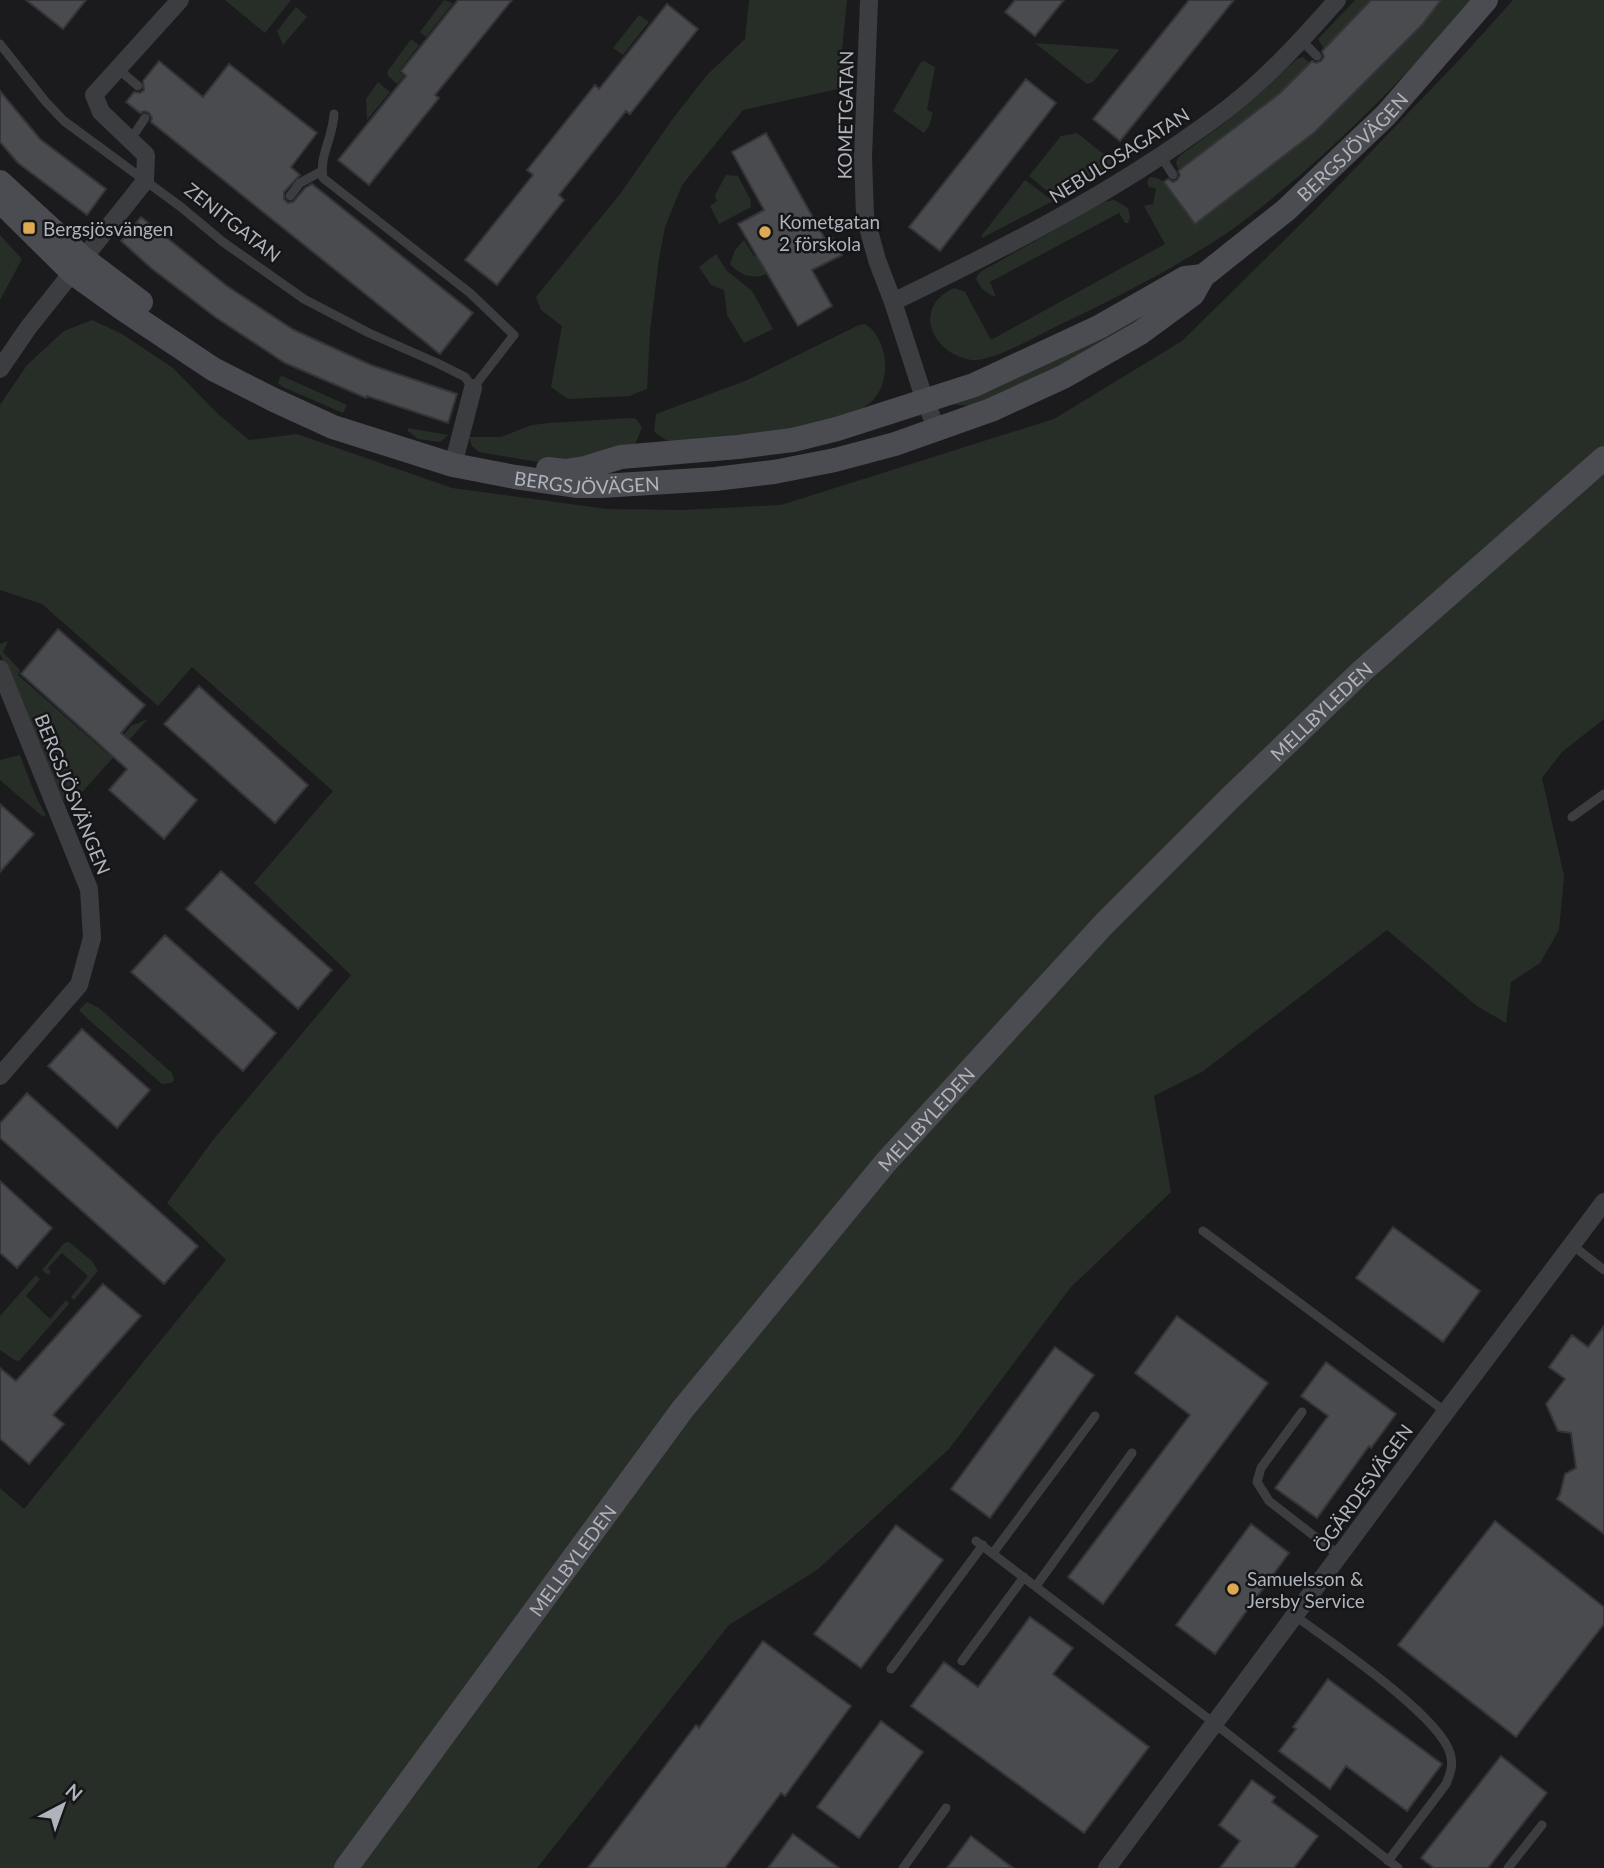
<svg xmlns="http://www.w3.org/2000/svg" width="1604" height="1868" viewBox="0 0 1604 1868" font-family="Lato,sans-serif">
  <rect width="100%" height="100%" fill="#1b1b1d"/>
  <!-- green -->
  <path fill="#272e28" d="M 225,0 L 291,0 L 265,33 Z
    M 444,0 L 453,3 L 426,37 L 420,32 Z
    M 749,0 L 847,0 L 838,89 L 743,110 L 682,185 L 665,227 L 659,259 L 650,331 L 647,389 L 629,396 L 568,399 L 551,387 L 562,326 L 541,310 L 536,297 L 620,194 L 674,117 L 708,74 L 745,39 Z
    M 1355,0 L 1371,0 L 1324,49 L 1318,39 Z
    M 1441,0 L 1473,0 C 1418,63 1361,122 1298,177 C 1275,196 1252,216 1227,233 C 1173,269 1114,299 1055,327 C 1037,336 991,362 972,360 C 932,355 911,307 954,288 L 965,292 L 991,340 L 1165,244 L 1144,206 L 1153,204 L 1156,189 L 1149,187 L 1147,182 L 1150,177 L 1157,178 L 1164,182 L 1195,224 L 1315,132 L 1421,25 Z
    M 1513,0 L 1604,0 L 1604,719 L 1562,752 L 1542,778 L 1564,876 L 1559,930 L 1540,963 L 1511,982 L 1506,1023 L 1477,1006 L 1387,930 L 1202,1072 L 1154,1096 L 1171,1192 L 1071,1287 L 949,1449 L 817,1570 L 729,1625 L 537,1868 L 0,1868 L 0,1488 L 24,1509 L 226,1260 L 167,1203 L 213,1140 L 351,975 L 254,883 L 333,791 L 192,667 L 158,706 L 42,604 L 0,590 L 0,405 L 27,365 L 64,331 L 92,320 L 122,334 L 173,368 L 217,413 L 249,440 L 297,434 L 452,488 L 607,509 L 683,510 L 781,505 L 1054,419 L 1182,341 L 1316,209 L 1460,59 Z
    M 296,7 L 307,17 L 283,45 L 277,31 Z
    M 639,15 L 649,22 L 623,55 L 613,48 Z
    M 411,39 L 419,45 L 399,71 L 404,76 L 397,84 L 388,76 L 387,72 Z
    M 1035,43 L 1117,49 L 1119,50 L 1093,82 L 1087,84 Z
    M 1303,57 L 1310,63 L 1280,93 L 1179,170 L 1176,163 L 1178,157 L 1223,124 L 1297,59 Z
    M 924,61 L 935,67 L 927,110 L 933,113 L 929,126 L 924,133 L 893,111 L 921,62 Z
    M 378,82 L 390,92 L 367,120 L 366,99 Z
    M 1077,133 L 1111,160 L 1113,166 L 1065,194 L 1061,189 L 1048,192 L 1029,176 L 1061,136 Z
    M 726,175 L 738,176 L 750,199 L 751,207 L 719,224 L 710,206 L 717,201 L 715,195 Z
    M 1025,180 L 1053,201 L 982,238 L 982,235 Z
    M 1114,200 L 1128,208 L 1130,218 L 1128,223 L 1125,223 L 1119,213 L 990,282 L 996,297 C 986,293 980,289 976,278 L 980,272 L 1104,202 Z
    M 0,235 L 22,259 L 0,300 Z
    M 744,240 L 754,256 L 757,255 L 766,274 C 753,280 740,275 730,264 L 735,250 Z
    M 716,254 L 726,270 L 752,291 L 773,329 L 744,343 L 727,315 L 724,290 L 711,285 L 699,267 Z
    M 1190,284 L 1087,355 L 983,403 L 968,406 L 952,404 Z
    M 865,324 C 877,331 884,347 885,361 C 886,375 883,390 872,401 C 849,425 709,444 673,442 C 666,441 659,436 654,431 L 656,414 L 745,381 L 859,325 Z
    M 282,376 L 347,405 L 343,413 L 283,387 L 278,383 L 280,377 Z
    M 631,418 L 636,419 L 642,427 L 635,445 L 556,465 L 479,452 L 472,446 L 469,437 L 501,437 L 532,425 L 550,423 Z
    M 408,428 L 448,435 L 440,442 L 418,439 L 408,431 Z
    M 8,641 L 3,652 L 20,670 L 18,675 L 108,754 L 131,726 L 148,719 L 75,800 L 66,802 L 62,798 L 0,654 L 0,644 Z
    M 20,755 L 36,797 L 46,815 L 43,817 L 0,780 L 0,760 Z
    M 87,1002 L 99,1008 L 172,1073 L 174,1080 L 171,1083 L 162,1084 L 89,1020 L 79,1010 Z
    M 69,1242 L 92,1261 L 98,1271 L 74,1300 L 71,1297 L 88,1276 L 62,1253 L 48,1268 L 51,1272 L 48,1275 L 42,1270 L 64,1243 Z
    M 36,1275 L 40,1279 L 26,1296 L 50,1319 L 66,1300 L 69,1304 L 20,1360 L 16,1361 L 0,1350 L 0,1316 Z"/>
  <!-- building -->
  <path fill="#4a4b4f" stroke="#353539" stroke-width="2" d="M 26,0 L 86,0 L 63,29 Z
    M 458,0 L 512,0 L 435,95 L 439,98 L 369,185 L 338,160 L 406,76 L 401,71 Z
    M 1015,0 L 1064,0 L 1035,36 L 1005,12 Z
    M 1189,0 L 1234,0 L 1120,141 L 1093,119 Z
    M 1371,0 L 1441,0 L 1422,25 L 1315,132 L 1195,224 L 1164,182 L 1168,179 L 1173,182 L 1177,180 L 1180,175 L 1178,171 L 1280,93 L 1312,61 L 1316,63 L 1321,61 L 1324,57 L 1322,51 Z
    M 667,4 L 698,29 L 630,114 L 626,111 L 559,195 L 564,200 L 497,285 L 465,260 L 533,175 L 527,170 L 595,85 L 599,89 Z
    M 159,61 L 203,97 L 229,64 L 317,133 L 291,167 L 300,175 L 284,192 L 284,199 L 288,203 L 293,202 L 305,188 L 312,184 L 473,313 L 440,354 L 151,122 L 152,118 L 149,113 L 145,111 L 140,113 L 126,102 L 134,92 L 140,93 L 144,90 L 143,81 Z
    M 1026,79 L 1056,103 L 940,251 L 909,227 Z
    M 0,91 L 40,139 L 106,189 L 87,215 L 18,163 L 0,142 Z
    M 766,133 L 826,241 L 832,237 L 842,255 L 812,270 L 832,306 L 798,326 L 738,224 L 764,210 L 732,152 Z
    M 141,217 L 227,286 L 294,330 L 371,365 L 457,394 L 448,423 L 367,396 L 366,398 L 285,363 L 215,317 L 151,268 L 121,241 Z
    M 58,629 L 145,705 L 121,733 L 197,800 L 164,839 L 109,790 L 127,769 L 21,674 Z
    M 199,686 L 308,785 L 275,823 L 164,724 Z
    M 0,804 L 34,834 L 0,872 Z
    M 221,871 L 332,970 L 298,1009 L 186,909 Z
    M 165,935 L 276,1033 L 243,1071 L 131,972 Z
    M 82,1029 L 150,1090 L 117,1128 L 48,1066 Z
    M 27,1093 L 198,1246 L 164,1284 L 0,1138 L 0,1123 Z
    M 0,1181 L 52,1228 L 17,1268 L 0,1253 Z
    M 1393,1227 L 1480,1291 L 1443,1342 L 1356,1278 Z
    M 103,1284 L 141,1316 L 53,1415 L 64,1424 L 29,1464 L 0,1439 L 0,1368 L 16,1381 Z
    M 1177,1316 L 1268,1383 L 1103,1604 L 1068,1577 L 1190,1415 L 1135,1373 Z
    M 1604,1326 L 1604,1534 L 1557,1499 L 1560,1494 L 1565,1474 L 1576,1468 L 1571,1433 L 1558,1431 L 1546,1404 L 1565,1379 L 1549,1367 L 1572,1335 L 1588,1347 Z
    M 1055,1347 L 1094,1375 L 990,1518 L 951,1489 Z
    M 1326,1362 L 1396,1414 L 1371,1448 L 1369,1446 L 1317,1518 L 1275,1488 L 1328,1416 L 1301,1396 Z
    M 1495,1521 L 1604,1607 L 1604,1624 L 1516,1737 L 1398,1645 Z
    M 1251,1524 L 1289,1553 L 1215,1654 L 1176,1625 Z
    M 896,1525 L 943,1560 L 861,1668 L 814,1634 Z
    M 1030,1617 L 1073,1648 L 1053,1674 L 1149,1747 L 1084,1833 L 911,1706 L 944,1662 L 978,1687 Z
    M 763,1641 L 851,1706 L 785,1796 L 781,1793 L 725,1868 L 588,1868 L 696,1725 L 699,1728 Z
    M 1328,1679 L 1442,1764 L 1407,1811 L 1346,1766 L 1330,1789 L 1279,1751 L 1296,1729 L 1293,1727 Z
    M 881,1721 L 923,1752 L 859,1838 L 817,1807 Z
    M 1501,1756 L 1547,1793 L 1488,1868 L 1434,1868 L 1421,1858 Z
    M 1252,1780 L 1275,1797 L 1272,1802 L 1318,1836 L 1294,1868 L 1220,1868 L 1240,1841 L 1219,1825 Z
    M 793,1834 L 839,1868 L 768,1868 Z
    M 971,1836 L 1013,1868 L 947,1868 Z"/>
  <g fill="none" stroke-linecap="round" stroke-linejoin="round">
    <!-- lane -->
    <path stroke="#3c3d41" stroke-width="9" d="M 1301,40 L 1317,56
      M 0,44 L 45,101 L 64,121 L 181,207 L 223,242 L 304,299 L 369,333 L 437,363 L 465,377 L 473,388 L 514,335 L 470,293 L 323,178 C 319,155 333,138 334,114
      M 117,68 L 138,86
      M 131,139 L 145,118
      M 1161,156 L 1173,175
      M 290,196 L 300,183 L 322,171
      M 1572,817 L 1604,794
      M 1203,1231 L 1446,1412
      M 1572,1245 L 1604,1270
      M 1302,1412 L 1261,1468 L 1257,1482 L 1269,1501 L 1340,1556
      M 976,1541 L 1214,1723 L 1398,1868
      M 993,1553 L 1095,1416
      M 1036,1586 L 1132,1453
      M 1294,1615 C 1329,1641 1439,1715 1450,1753 C 1454,1765 1450,1774 1446,1784 L 1388,1861
      M 962,1661 L 1024,1577
      M 891,1669 L 983,1545
      M 903,1868 L 946,1808
      M 1508,1868 L 1542,1825"/>
    <!-- street -->
    <path stroke="#3c3d41" stroke-width="18" d="M 869,0 L 863,157 L 865,216 L 877,260 L 893,302 L 925,401 L 937,429
      M 893,302 C 1006,247 1114,193 1215,118 C 1261,85 1300,42 1337,0
      M 0,369 L 28,328 L 145,181 L 146,155 L 101,112 L 94,95 L 180,0
      M 453,465 L 473,388
      M 0,669 L 89,889 L 92,938 L 79,985 L 0,1076
      M 1107,1868 C 1271,1645 1437,1423 1604,1202"/>
    <!-- secondary -->
    <g stroke="#4b4c51" stroke-width="24">
      <path d="M 0,182 L 84,259 L 141,302"/>
      <path id="s1" d="M 0,201 L 73,273 L 123,309 L 213,369 L 274,400 L 333,427 L 453,465 L 515,477 L 578,486 L 601,486 L 715,479 L 774,472 L 835,460 L 895,444 L 991,410 L 1063,377 L 1140,333 L 1193,294 L 1203,276 L 1286,210 L 1386,115 L 1486,0"/>
      <path d="M 548,469 L 565,471 L 585,468 L 621,457 L 738,447 L 793,440 L 837,429 L 974,385 L 1099,327 L 1185,278 L 1203,276"/>
      <path id="s2" d="M 346,1868 L 682,1410 L 886,1162 L 1104,924 L 1231,797 L 1362,671 L 1604,458"/>
    </g>
  </g>
  <!-- markers -->
  <g fill="#ddaa52" stroke="#161618" stroke-width="2.5">
    <rect x="22" y="221" width="14" height="14" rx="3.5"/>
    <circle cx="765" cy="232" r="7"/>
    <circle cx="1233" cy="1589" r="7"/>
  </g>
  <g text-anchor="middle" dominant-baseline="central" stroke-width="5" stroke-linejoin="round" paint-order="stroke">
    <!-- street labels -->
    <g font-size="19" fill="#afb3bb" stroke="#161618">
      <text transform="translate(845 115) rotate(-89)">KOMETGATAN</text>
      <text stroke="none"><textPath href="#s1" startOffset="1533">BERGSJÖVÄGEN</textPath></text>
      <text transform="translate(1119 155) rotate(-32)">NEBULOSAGATAN</text>
      <text transform="translate(233 222) rotate(38)">ZENITGATAN</text>
      <text stroke="none"><textPath href="#s1" startOffset="667">BERGSJÖVÄGEN</textPath></text>
      <text stroke="none"><textPath href="#s2" startOffset="1516">MELLBYLEDEN</textPath></text>
      <text transform="translate(73 794) rotate(68)">BERGSJÖSVÄNGEN</text>
      <text stroke="none"><textPath href="#s2" startOffset="948">MELLBYLEDEN</textPath></text>
      <text transform="translate(1363 1488) rotate(-54)">ÖGÄRDESVÄGEN</text>
      <text stroke="none"><textPath href="#s2" startOffset="382">MELLBYLEDEN</textPath></text>
    </g>
    <!-- poi labels -->
    <g font-size="19" fill="#afb3bb" stroke="#161618" text-anchor="start">
      <text x="779" y="221">Kometgatan<tspan x="779" dy="22">2 förskola</tspan></text>
      <text x="43" y="228">Bergsjösvängen</text>
      <text x="1247" y="1578">Samuelsson &amp;<tspan x="1247" dy="22">Jersby Service</tspan></text>
    </g>
  </g>
  <!-- north arrow -->
  <g transform="translate(63 1805) rotate(41)" stroke="#161618" stroke-width="5" paint-order="stroke">
  <path d="M0-5L12 26L0 18L-12 26Z" fill="#afb3bb"/>
  <text y="-10" font-size="19" font-weight="bold" text-anchor="middle" fill="#afb3bb">N</text>
  </g>
</svg>
